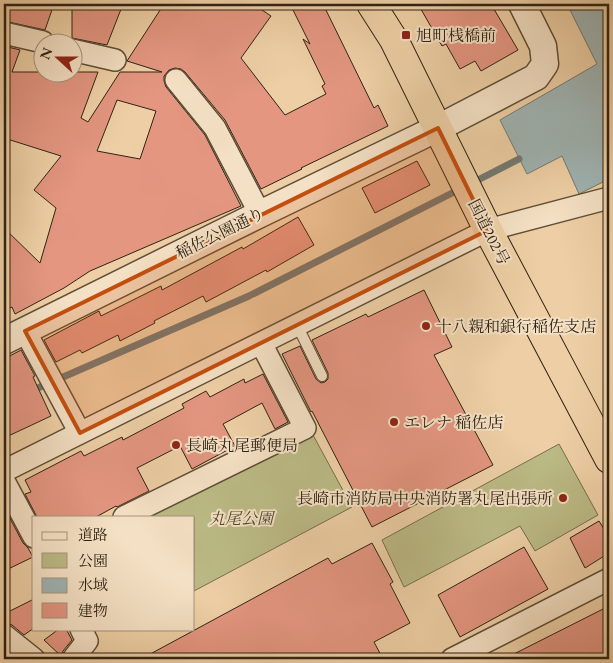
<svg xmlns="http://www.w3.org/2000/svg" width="613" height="663" viewBox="0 0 613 663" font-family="'EB Garamond','Noto Serif JP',serif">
  <rect width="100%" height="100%" fill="#eecfa5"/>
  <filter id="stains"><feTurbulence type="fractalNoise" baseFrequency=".004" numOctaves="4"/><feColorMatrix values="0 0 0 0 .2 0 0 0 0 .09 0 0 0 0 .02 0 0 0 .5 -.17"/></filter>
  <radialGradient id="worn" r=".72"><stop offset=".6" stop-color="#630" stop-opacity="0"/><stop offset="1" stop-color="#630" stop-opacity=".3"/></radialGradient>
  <!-- green -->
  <path fill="#bbba85" stroke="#756e4c" d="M 313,435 L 352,507 L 194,591 L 194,517 L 147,517 Z
    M 559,444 L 598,515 L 535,551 L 520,526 L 404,587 L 382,540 Z"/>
  <!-- water -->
  <path fill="#9fb3b2" stroke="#727973" d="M 567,4 L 609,4 L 609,179 L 579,194 L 562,156 L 527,174 L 500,120 L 597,64 Z"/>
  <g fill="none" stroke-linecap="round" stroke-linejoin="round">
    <!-- stream -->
    <path stroke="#727973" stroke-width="7" d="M 472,183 L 519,159
      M 31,391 L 249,296 L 462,188"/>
  </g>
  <!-- building -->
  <path fill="#e49681" stroke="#2f2314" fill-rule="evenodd" d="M 4,4 L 54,4 L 45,30 L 4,21 Z
    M 72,4 L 123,4 L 107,45 L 72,38 Z
    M 164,4 L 253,4 L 271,16 L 241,58 L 285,115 L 326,94 L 322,86 L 325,84 L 303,39 L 310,44 L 290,4 L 323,4 L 374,108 L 378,105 L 388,126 L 301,168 L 302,169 L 261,189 L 225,120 L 185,72 L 181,69 L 175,68 L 169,70 L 164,76 L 164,81 L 166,87 L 205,135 L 241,206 L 90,271 L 64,288 L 15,314 L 12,307 L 4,311 L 4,228 L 40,263 L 56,208 L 34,190 L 61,156 L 4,138 L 4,46 L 20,50 L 12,72 L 98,72 L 81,118 L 88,122 L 120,72 L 162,72 L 127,61 ZM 117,100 L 156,111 L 140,159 L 97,151 Z
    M 418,4 L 491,4 L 518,50 L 481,71 L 475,61 L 460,69 L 446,44 L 442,46 Z
    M 417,161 L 430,185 L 375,213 L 362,188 Z
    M 298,217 L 314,245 L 267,272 L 266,270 L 206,302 L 203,296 L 154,321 L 155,323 L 120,341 L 118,335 L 82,353 L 80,350 L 56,362 L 44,340 L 99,311 L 101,316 L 161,286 L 162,290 L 242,247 L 243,249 Z
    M 424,290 L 452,347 L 434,355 L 493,465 L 372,527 L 312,411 L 311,412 L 282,354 L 300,346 L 316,379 L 321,383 L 325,382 L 328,379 L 328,373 L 312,340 L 366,314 L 368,317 Z
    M 21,350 L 35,376 L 33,377 L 51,416 L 4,438 L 4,359 Z
    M 263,374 L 288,422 L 275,429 L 262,403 L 223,424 L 235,446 L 192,469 L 180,446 L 137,468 L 149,491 L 117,507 L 116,506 L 96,517 L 37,517 L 25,494 L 31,492 L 25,480 L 81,451 L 84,456 L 122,437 L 123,440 L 184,408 L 182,404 L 206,391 L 210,397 L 244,379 L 245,383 Z
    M 4,507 L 23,543 L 28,548 L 33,557 L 4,571 Z
    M 599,521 L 609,537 L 609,553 L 585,568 L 570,538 Z
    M 372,543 L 393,582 L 390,584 L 410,623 L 374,642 L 383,659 L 141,659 L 328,558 L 332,564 Z
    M 524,547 L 548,589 L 460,637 L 438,595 Z
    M 34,599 L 34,628 L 24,635 L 12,625 L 4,623 L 4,614 Z
    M 609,606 L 609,659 L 504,659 Z
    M 59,629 L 66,629 L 72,640 L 63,651 L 61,656 L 44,640 Z"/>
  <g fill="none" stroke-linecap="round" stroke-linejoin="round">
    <defs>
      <path id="service" d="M 297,325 L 322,376"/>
      <path id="minor" d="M 4,33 L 43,42
        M 72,50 L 115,60
        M 176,80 L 215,128 L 260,214
        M 25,331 L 80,433 L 488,230 L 609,198
        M 4,471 L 80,433
        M 4,481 L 34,537
        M 124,517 L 305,428 L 261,343
        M 4,635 L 34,659
        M 73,659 L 87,641 L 81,629
        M 452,659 L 609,579"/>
      <path id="tertiary" d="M 4,341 L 260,214 L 438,128 L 536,77 L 545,64 L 543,46 L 522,4"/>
      <path id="trunk" d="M 371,4 L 394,40 L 488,230 L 609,459"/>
    </defs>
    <!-- service casing -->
    <use href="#service" stroke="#5f4e38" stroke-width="12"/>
    <!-- minor casing -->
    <use href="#minor" stroke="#5f4e38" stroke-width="24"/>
    <!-- tertiary casing -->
    <use href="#tertiary" stroke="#5f4e38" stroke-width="29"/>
    <!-- trunk casing -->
    <use href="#trunk" stroke="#2f2314" stroke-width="30"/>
    <!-- service -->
    <use href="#service" stroke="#f4e0c4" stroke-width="10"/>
    <!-- minor -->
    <use href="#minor" stroke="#f4e0c4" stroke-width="21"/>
    <!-- tertiary -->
    <use href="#tertiary" stroke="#f4e0c4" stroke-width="26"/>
    <!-- trunk -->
    <use href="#trunk" stroke="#eecfa5" stroke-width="28"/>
  </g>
  <!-- marked area -->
  <path fill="#c34e0e" fill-opacity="0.2" stroke="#c34e0e" stroke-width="4" stroke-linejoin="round" d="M 438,128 L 488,230 L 80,433 L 25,331 Z"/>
  <!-- markers -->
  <g fill="#8f2418" stroke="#f4e0c4" stroke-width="2">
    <rect x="401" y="30" width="10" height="10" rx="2.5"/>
    <circle cx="426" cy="326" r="5"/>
    <circle cx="394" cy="422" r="5"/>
    <circle cx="176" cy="445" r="5"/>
    <circle cx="563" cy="498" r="5"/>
  </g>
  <g text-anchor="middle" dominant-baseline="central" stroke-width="4" stroke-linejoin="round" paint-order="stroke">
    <!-- poi labels -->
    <g font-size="16" fill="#2f2314" stroke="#f4e0c4" text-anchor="start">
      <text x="416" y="35">旭町桟橋前</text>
      <text x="436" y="326">十八親和銀行稲佐支店</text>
      <text x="404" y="422">エレナ 稲佐店</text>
      <text x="186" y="445">長崎丸尾郵便局</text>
      <text x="553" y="498" text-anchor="end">長崎市消防局中央消防署丸尾出張所</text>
    </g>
    <!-- street labels -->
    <g font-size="16" fill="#2f2314" stroke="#f4e0c4">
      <text transform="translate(489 232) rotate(63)">国道202号</text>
      <text transform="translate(220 233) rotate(-26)">稲佐公園通り</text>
    </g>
    <!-- park labels -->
    <g font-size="16" font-style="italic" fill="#524930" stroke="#f4e0c4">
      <text x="241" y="518">丸尾公園</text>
    </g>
  </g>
  <!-- margin -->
  <rect width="613" height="663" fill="none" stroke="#eecfa5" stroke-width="20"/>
  <rect x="5" y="5" width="603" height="653" fill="none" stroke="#2f2314" stroke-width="2.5"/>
  <rect x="10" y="10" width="593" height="643" fill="none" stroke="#2f2314"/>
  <!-- legend -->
  <rect x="32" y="516" width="162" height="115" fill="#f4e0c4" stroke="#a5947e"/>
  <rect x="42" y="532" width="25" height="8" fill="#f4e0c4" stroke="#a5947e"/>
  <text x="78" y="540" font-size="15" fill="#2f2314">道路</text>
  <rect x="42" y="553" width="25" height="15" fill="#bbba85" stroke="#a5947e"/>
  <text x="78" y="566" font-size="15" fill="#2f2314">公園</text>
  <rect x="42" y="578" width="25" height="15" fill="#9fb3b2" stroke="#a5947e"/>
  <text x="78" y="590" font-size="15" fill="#2f2314">水域</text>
  <rect x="42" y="603" width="25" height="15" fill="#e49681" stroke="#a5947e"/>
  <text x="78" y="616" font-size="15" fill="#2f2314">建物</text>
  <!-- north arrow -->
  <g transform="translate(58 58) rotate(291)"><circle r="24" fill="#f4e0c4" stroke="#a5947e"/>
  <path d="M0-4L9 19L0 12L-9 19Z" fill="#8f2418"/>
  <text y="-8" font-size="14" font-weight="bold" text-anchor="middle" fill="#2f2314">N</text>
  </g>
  <rect width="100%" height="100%" filter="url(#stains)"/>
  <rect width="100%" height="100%" fill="url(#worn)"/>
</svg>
